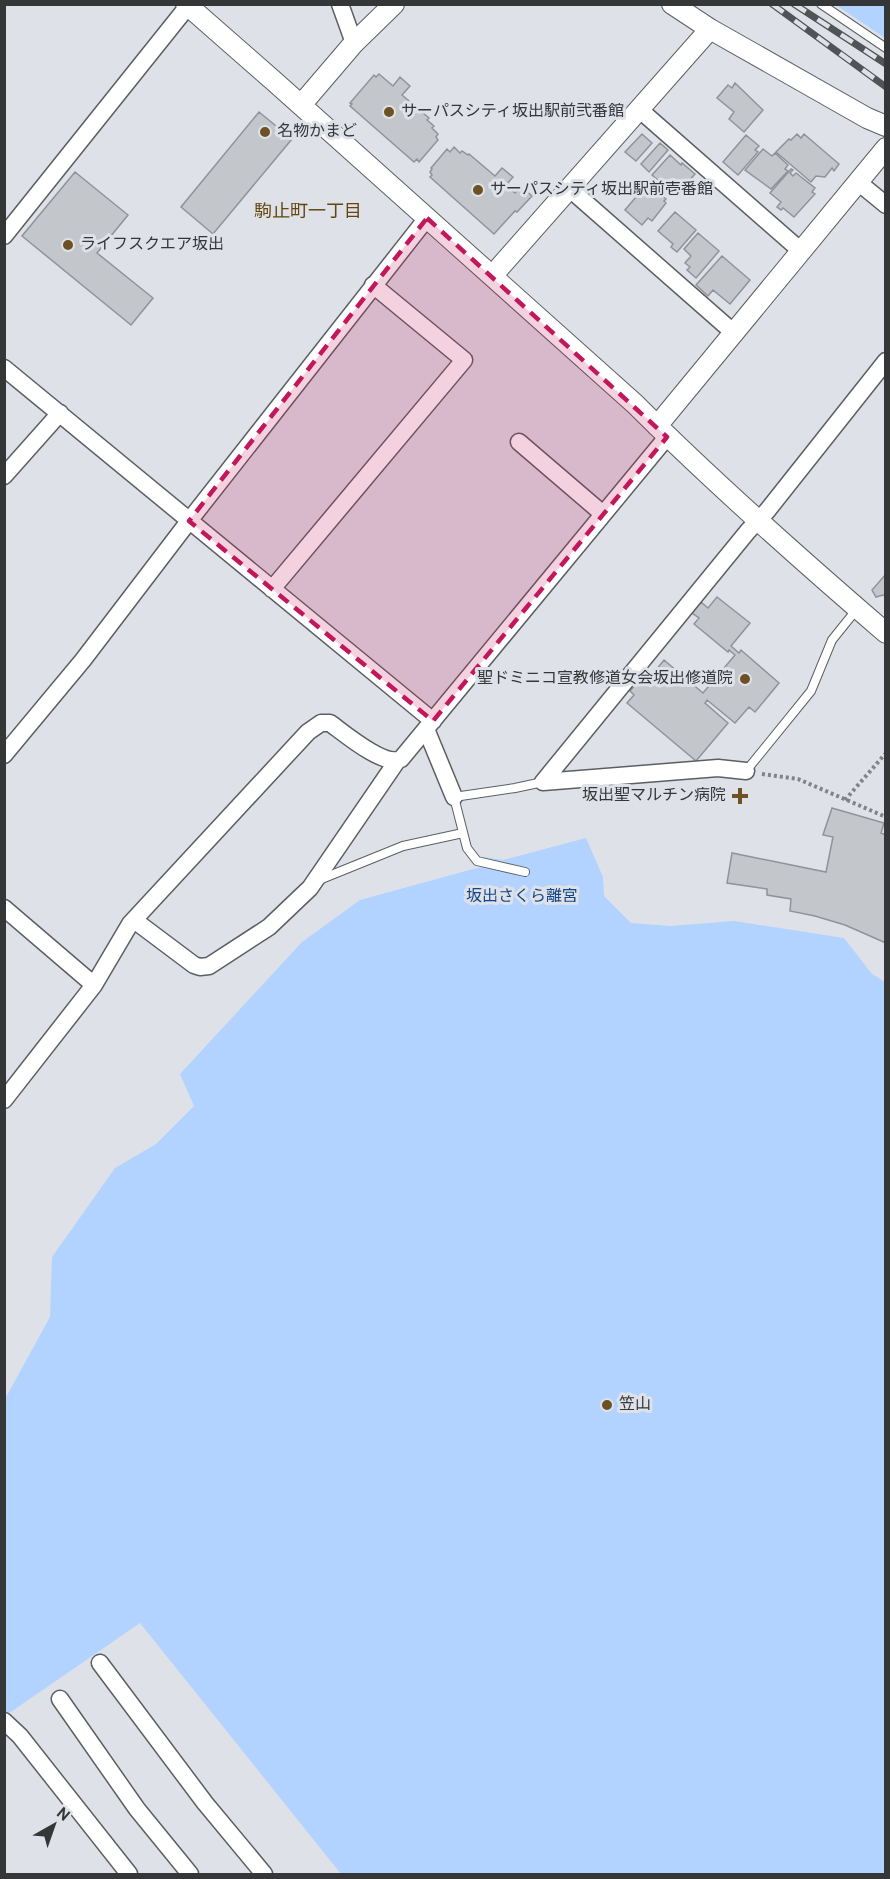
<svg xmlns="http://www.w3.org/2000/svg" width="890" height="1879" viewBox="0 0 890 1879" font-family="Overpass,'Noto Sans JP',sans-serif">
  <rect width="100%" height="100%" fill="#dee2e8"/>
  <!-- green -->
  <path fill="#b2d2ff" d="M 836,5 L 885,5 L 885,38 Z
    M 586,838 L 603,877 L 604,896 L 631,923 L 670,926 L 734,921 L 844,938 L 872,974 L 885,982 L 885,1874 L 341,1874 L 140,1623 L 5,1716 L 5,1399 L 50,1317 L 52,1257 L 115,1168 L 156,1144 L 194,1106 L 180,1074 L 302,942 L 360,900 L 484,866 L 483,857 L 503,860 Z"/>
  <!-- building -->
  <path fill="#c3c7cc" stroke="#909398" stroke-width="1.5" d="M 379,74 L 393,86 L 400,77 L 410,86 L 402,95 L 429,118 L 427,120 L 434,126 L 432,128 L 438,134 L 436,137 L 438,140 L 419,162 L 417,159 L 414,162 L 350,106 L 352,104 L 350,103 L 374,75 L 376,77 Z
    M 735,83 L 763,110 L 744,132 L 729,119 L 734,112 L 717,98 L 728,85 L 732,88 Z
    M 259,112 L 292,139 L 213,234 L 181,207 Z
    M 642,134 L 652,143 L 636,161 L 625,152 Z
    M 797,134 L 801,138 L 804,134 L 839,164 L 834,171 L 832,168 L 825,177 L 816,176 L 811,182 L 776,152 L 789,139 L 791,140 Z
    M 746,135 L 759,146 L 755,150 L 758,152 L 738,175 L 723,162 Z
    M 660,143 L 668,150 L 649,172 L 641,164 Z
    M 454,147 L 460,153 L 462,151 L 468,155 L 469,154 L 495,176 L 502,168 L 513,177 L 506,185 L 515,193 L 521,186 L 532,196 L 517,212 L 515,211 L 494,234 L 430,177 L 432,175 L 430,172 L 432,169 L 431,168 L 447,149 L 450,152 Z
    M 763,149 L 772,156 L 775,153 L 788,165 L 785,169 L 788,171 L 771,189 L 745,170 Z
    M 670,155 L 681,165 L 682,163 L 695,174 L 676,196 L 652,175 Z
    M 791,169 L 793,170 L 790,173 L 793,176 L 796,173 L 815,188 L 812,192 L 815,194 L 794,217 L 783,208 L 781,210 L 777,207 L 781,202 L 770,193 Z
    M 75,172 L 128,215 L 97,253 L 153,298 L 131,325 L 22,236 Z
    M 647,184 L 666,199 L 664,201 L 666,203 L 652,221 L 648,218 L 642,225 L 625,210 Z
    M 675,212 L 696,230 L 677,252 L 671,247 L 673,244 L 658,231 Z
    M 698,233 L 719,251 L 696,278 L 687,270 L 690,267 L 685,263 L 691,256 L 684,249 Z
    M 722,256 L 750,280 L 730,304 L 713,290 L 708,296 L 696,285 Z
    M 886,574 L 886,597 L 883,595 L 876,597 L 872,590 Z
    M 717,597 L 750,623 L 731,646 L 739,653 L 741,650 L 779,683 L 755,712 L 749,707 L 735,723 L 707,700 L 705,703 L 728,723 L 696,761 L 627,703 L 634,695 L 630,691 L 642,677 L 647,681 L 664,660 L 703,693 L 735,655 L 729,650 L 728,652 L 694,624 L 699,618 L 692,613 L 701,602 L 708,608 Z
    M 832,808 L 884,823 L 881,833 L 886,835 L 886,943 L 845,925 L 815,916 L 790,911 L 791,899 L 767,895 L 767,889 L 727,883 L 732,853 L 826,872 L 833,837 L 823,835 Z"/>
  <g fill="none" stroke-linecap="round" stroke-linejoin="round">
    <defs>
      <path id="service" d="M 821,4 L 886,48
        M 746,771 L 811,691 L 832,640 L 857,609
        M 525,872 L 477,861 L 467,848 L 454,797 L 515,788 L 543,782
        M 319,880 L 403,846 L 463,833"/>
      <path id="minor" d="M 340,4 L 354,43
        M 640,110 L 801,251
        M 858,182 L 886,205
        M 570,189 L 734,333
        M 4,236 L 188,6
        M 4,368 L 433,721
        M 519,442 L 603,514
        M 4,476 L 60,413
        M 272,589 L 464,360 L 373,285
        M 426,729 L 454,797
        M 4,755 L 83,660 L 189,521 L 427,218
        M 543,782 L 748,531 L 767,511 L 886,361
        M 543,782 L 718,768 L 746,771
        M 4,908 L 94,985
        M 134,920 L 194,965 L 200,967 L 209,966 L 269,927 L 310,888 L 397,761
        M 4,1100 L 94,985 L 130,924 L 308,732 L 321,723 L 330,723 C 345,734 384,767 401,759 L 667,437
        M 100,1663 L 205,1803 L 264,1874
        M 60,1699 L 137,1809 L 190,1874
        M 4,1721 L 20,1736 L 129,1874"/>
      <path id="tertiary" d="M 186,4 L 275,82 L 635,404 C 715,484 800,559 886,633
        M 672,4 L 710,29 L 867,118 L 886,126
        M 301,105 L 354,43 L 394,4
        M 492,276 L 710,29
        M 657,426 L 886,148"/>
    </defs>
    <!-- service casing -->
    <use href="#service" stroke="#5b5f63" stroke-width="10"/>
    <!-- minor casing -->
    <use href="#minor" stroke="#5b5f63" stroke-width="19"/>
    <!-- tertiary casing -->
    <use href="#tertiary" stroke="#5b5f63" stroke-width="22"/>
    <!-- path -->
    <path stroke="#818487" stroke-width="4" stroke-dasharray="3 3" stroke-linecap="butt" d="M 762,774 L 798,779 L 886,817
      M 845,800 L 886,753"/>
    <!-- service -->
    <use href="#service" stroke="#fff" stroke-width="8"/>
    <!-- minor -->
    <use href="#minor" stroke="#fff" stroke-width="16"/>
    <!-- tertiary -->
    <use href="#tertiary" stroke="#fff" stroke-width="20"/>
    <defs>
      <path id="rail" d="M 772,4 L 886,87
        M 794,4 L 886,64"/>
    </defs>
    <!-- rail casing -->
    <use href="#rail" stroke="#525356" stroke-width="7"/>
    <!-- rail -->
    <use href="#rail" stroke="#dee2e8" stroke-width="4.5" stroke-dasharray="14" stroke-linecap="butt"/>
  </g>
  <!-- marked area -->
  <path fill="#c2185b" fill-opacity="0.2" stroke="#c2185b" stroke-width="4.5" stroke-dasharray="12 8" stroke-linejoin="round" d="M 427,218 L 667,437 L 433,721 L 189,521 Z"/>
  <!-- markers -->
  <g fill="#6d5124" stroke="#dee2e8" stroke-width="2">
    <circle cx="389" cy="112" r="6"/>
    <circle cx="265" cy="132" r="6"/>
    <circle cx="478" cy="190" r="6"/>
    <circle cx="68" cy="245" r="6"/>
    <circle cx="745" cy="679" r="6"/>
    <path d="M737 787h6v6h6v6h-6v6h-6v-6h-6v-6h6z"/>
    <circle cx="607" cy="1405" r="6"/>
  </g>
  <g text-anchor="middle" dominant-baseline="central" stroke-width="6" stroke-linejoin="round" paint-order="stroke">
    <!-- poi labels -->
    <g font-size="16" fill="#353638" stroke="#dee2e8" text-anchor="start">
      <text x="401" y="112">サーパスシティ坂出駅前弐番館</text>
      <text x="277" y="132">名物かまど</text>
      <text x="490" y="190">サーパスシティ坂出駅前壱番館</text>
      <text x="80" y="245">ライフスクエア坂出</text>
      <text x="733" y="679" text-anchor="end">聖ドミニコ宣教修道女会坂出修道院</text>
      <text x="726" y="796" text-anchor="end">坂出聖マルチン病院</text>
      <text x="619" y="1405">笠山</text>
    </g>
    <!-- park labels -->
    <g font-size="16" fill="#154786" stroke="#dee2e8">
      <text x="522" y="897">坂出さくら離宮</text>
    </g>
    <!-- neighbourhood labels -->
    <g font-size="18" fill="#64450e" stroke="#dee2e8">
      <text x="308" y="212">駒止町一丁目</text>
    </g>
  </g>
  <!-- border -->
  <rect width="890" height="1879" fill="none" stroke="#353638" stroke-width="12"/>
  <!-- north arrow -->
  <g transform="translate(54 1825) rotate(40)" stroke="#dee2e8" stroke-width="4.5" paint-order="stroke">
  <path d="M0-4.5L10 22L0 15L-10 22Z" fill="#353638"/>
  <text y="-9" font-size="16" font-weight="bold" text-anchor="middle" fill="#353638">N</text>
  </g>
</svg>
